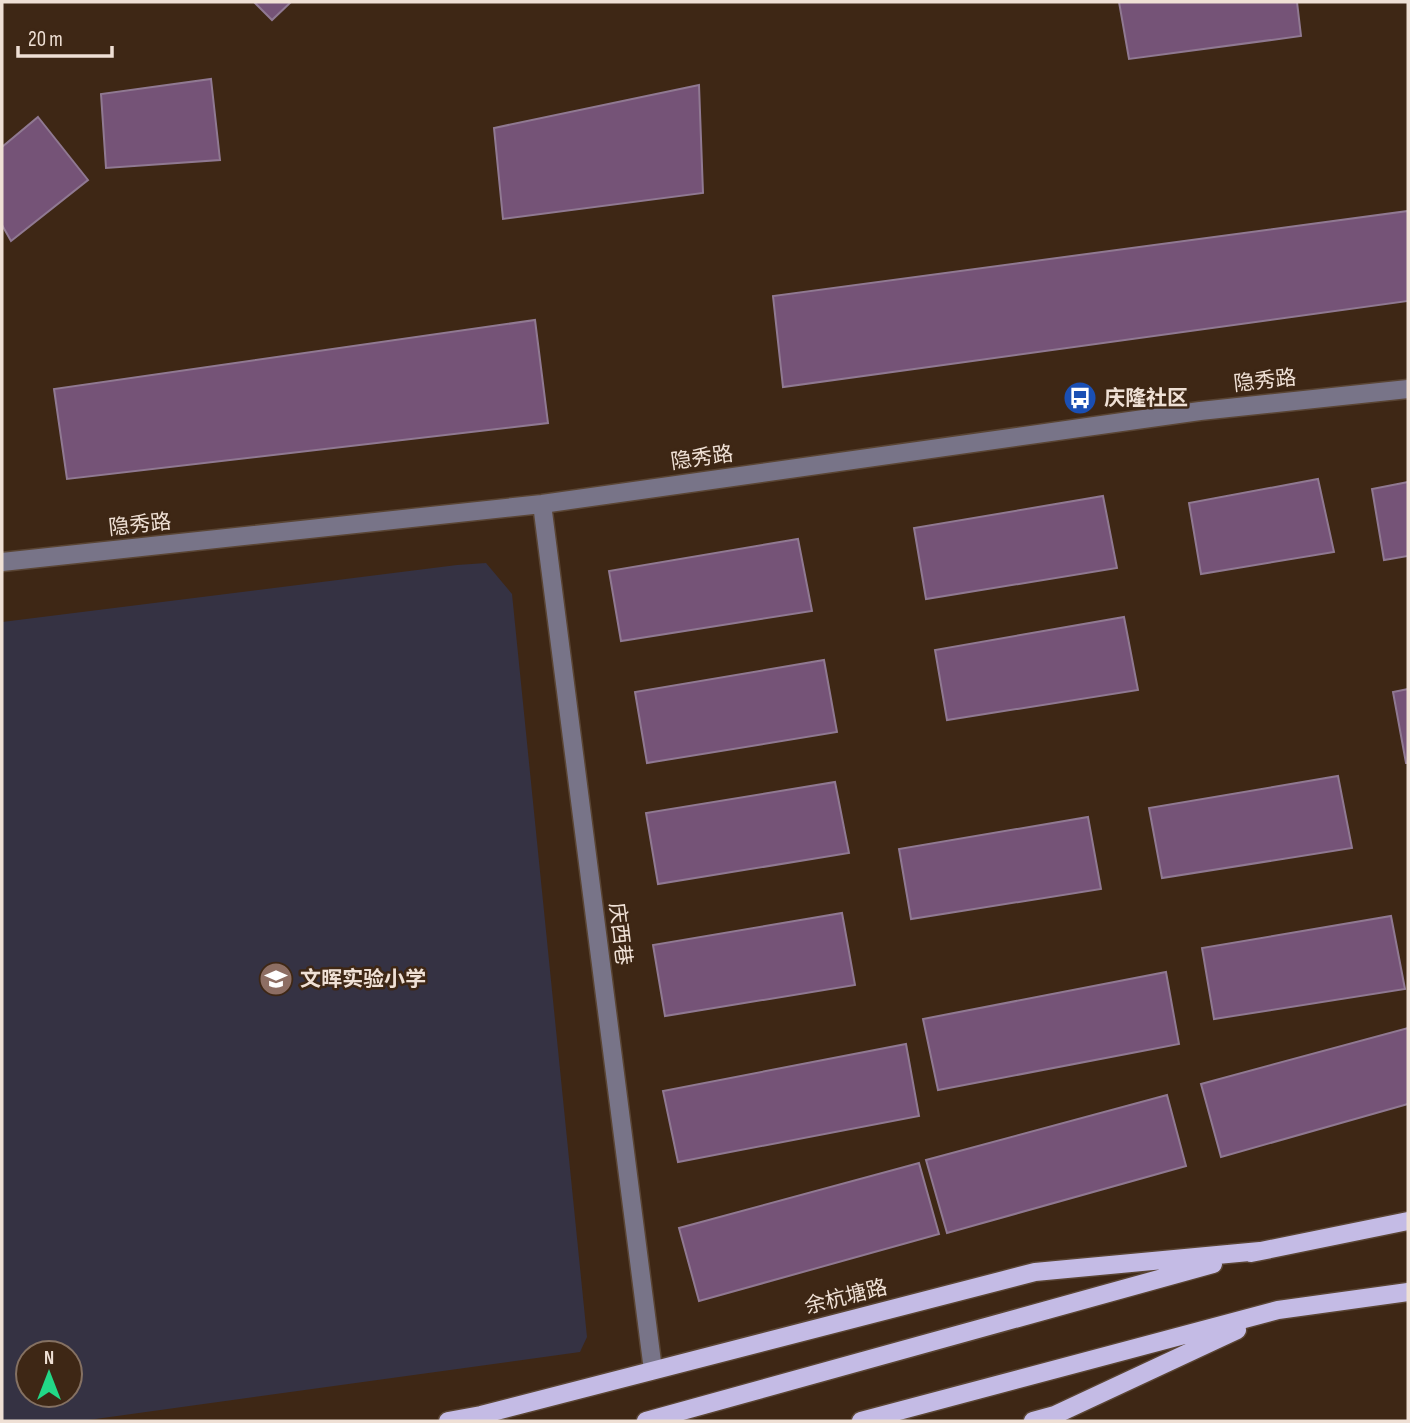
<svg xmlns="http://www.w3.org/2000/svg" width="1410" height="1423" viewBox="0 0 1410 1423" font-family="'Sofia Sans Condensed','Noto Sans SC',sans-serif">
  <rect width="100%" height="100%" fill="#3e2715"/>
  <!-- education -->
  <path fill="#353243" fill-rule="evenodd" d="M 486,563 L 512,594 L 587,1337 L 580,1352 L 81,1421 L 2,1421 L 2,622 L 457,565 ZM 28,1353 L 70,1353 L 70,1395 L 28,1395 Z"/>
  <!-- building -->
  <path fill="#755377" stroke="#907992" stroke-width="2" d="M 254,2 L 291,2 L 272,20 Z
    M 1119,2 L 1297,2 L 1301,36 L 1129,59 Z
    M 211,79 L 220,160 L 106,168 L 101,94 Z
    M 699,85 L 703,193 L 503,219 L 494,128 Z
    M 38,117 L 88,180 L 11,241 L 2,225 L 2,147 Z
    M 1408,211 L 1408,301 L 783,387 L 773,296 Z
    M 535,320 L 548,423 L 67,479 L 54,389 Z
    M 1318,479 L 1334,552 L 1201,574 L 1189,503 Z
    M 1408,482 L 1408,556 L 1384,560 L 1372,489 Z
    M 1103,496 L 1117,568 L 926,599 L 914,528 Z
    M 798,539 L 812,611 L 621,641 L 609,571 Z
    M 1124,617 L 1138,690 L 947,720 L 935,650 Z
    M 824,660 L 837,732 L 647,763 L 635,692 Z
    M 1408,689 L 1408,763 L 1406,763 L 1393,692 Z
    M 1338,776 L 1352,848 L 1162,878 L 1149,808 Z
    M 835,782 L 849,853 L 658,884 L 646,813 Z
    M 1088,817 L 1101,889 L 911,919 L 899,849 Z
    M 842,913 L 855,985 L 665,1016 L 653,945 Z
    M 1391,916 L 1405,989 L 1214,1019 L 1202,948 Z
    M 1166,972 L 1179,1044 L 938,1090 L 923,1019 Z
    M 1408,1028 L 1408,1104 L 1221,1157 L 1201,1084 Z
    M 906,1044 L 919,1116 L 678,1162 L 663,1091 Z
    M 1167,1095 L 1186,1166 L 947,1233 L 926,1160 Z
    M 919,1163 L 939,1234 L 699,1301 L 679,1228 Z"/>
  <g fill="none" stroke-linecap="round" stroke-linejoin="round">
    <defs>
      <path id="minor" d="M 542,504 L 653,1370
        M 2,562 L 542,504 L 1200,411 L 1408,389"/>
      <path id="major" d="M 1251,1253 L 1408,1221
        M 448,1421 L 481,1415 L 1035,1272 L 1260,1251
        M 646,1421 L 1213,1264
        M 861,1421 L 1278,1310 L 1408,1292
        M 1033,1421 L 1055,1415 L 1237,1330"/>
    </defs>
    <!-- minor casing -->
    <use href="#minor" stroke="#5a4534" stroke-width="21"/>
    <!-- major casing -->
    <use href="#major" stroke="#5a4534" stroke-width="21"/>
    <!-- minor -->
    <use href="#minor" stroke="#787488" stroke-width="18"/>
    <!-- major -->
    <use href="#major" stroke="#c4bbe5" stroke-width="18"/>
  </g>
  <!-- icons -->
  <defs>
    <symbol id="bus-disc" viewBox="-11 -11 22 22"><circle r="9.5" fill="#1a4fb4" stroke="#3e2715"/><path d="M-5-6H5V4H4V6H2V4H-2V6H-4V4H-5ZM-3.5-4V0h7V-4ZM-3.5 1.2v1.5H-2V1.2ZM2 1.2v1.5H3.5V1.2Z" fill="#fff"/></symbol>
    <symbol id="school-disc" viewBox="-11 -11 22 22"><circle r="9.5" fill="#8d6e63" stroke="#3e2715"/><path d="M0-5L7-2L0 1L-7-2ZM-4 1L0 2.5L4 1V4Q0 6-4 4Z" fill="#fff"/></symbol>
  </defs>
  <g fill-rule="evenodd">
    <use href="#bus-disc" x="1061" y="379" width="38" height="38"/>
    <use href="#school-disc" x="257" y="960" width="38" height="38"/>
  </g>
  <g text-anchor="middle" dominant-baseline="central" stroke-width="5" stroke-linejoin="round" paint-order="stroke">
    <!-- street labels -->
    <g font-size="21" fill="#efe0d5" stroke="#3e2715">
      <text transform="translate(1265 381) rotate(-6)">隐秀路</text>
      <text transform="translate(702 458) rotate(-8)">隐秀路</text>
      <text transform="translate(140 525) rotate(-6)">隐秀路</text>
      <text transform="translate(620 934) rotate(83)">庆西巷</text>
      <text transform="translate(846 1297) rotate(-14)">余杭塘路</text>
    </g>
    <!-- poi labels -->
    <g font-size="21" font-weight="bold" fill="#efe0d5" stroke="#3e2715" text-anchor="start">
      <text x="1104" y="398">庆隆社区</text>
      <text x="300" y="979">文晖实验小学</text>
    </g>
  </g>
  <!-- border -->
  <rect width="1410" height="1423" fill="none" stroke="#efe0d5" stroke-width="7"/>
  <!-- north arrow -->
  <g transform="translate(49 1374)"><circle r="33" fill="#3e2715" stroke="#857162" stroke-width="2"/>
  <path d="M0-5L12 26L0 18L-12 26Z" fill="#22d887"/>
  <text y="-10" font-size="19" font-weight="bold" text-anchor="middle" fill="#efe0d5">N</text>
  </g>
  <!-- scale -->
  <path d="M18 46v10h94v-10" fill="none" stroke="#efe0d5" stroke-width="3.5"/>
  <text x="28" y="46" font-size="21" fill="#efe0d5" stroke="#3e2715" stroke-width="5" paint-order="stroke">20 m</text>
</svg>
